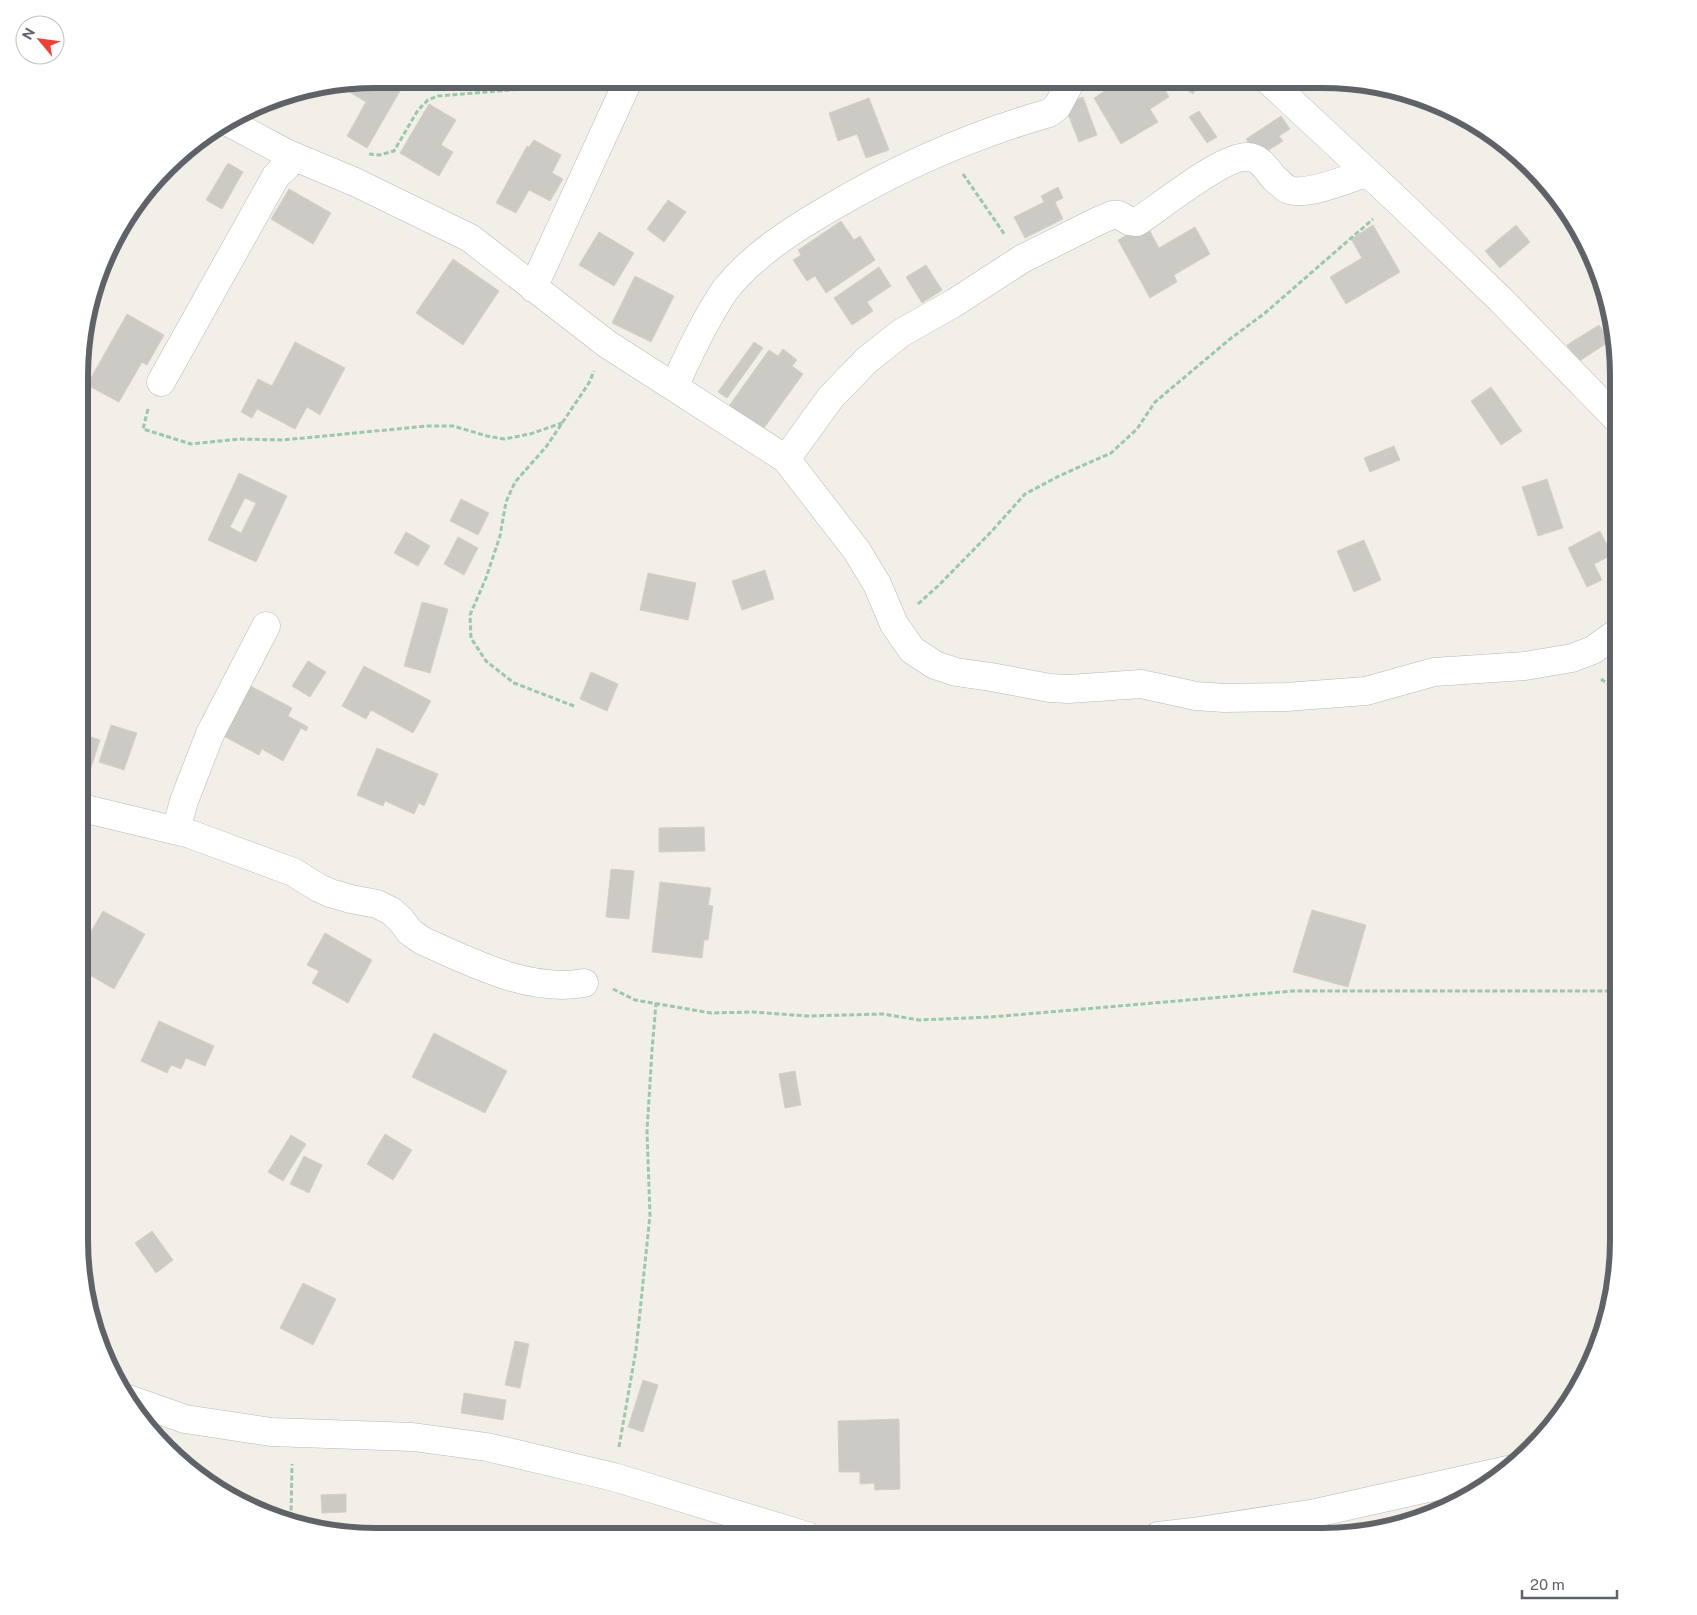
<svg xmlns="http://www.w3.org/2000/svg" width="1697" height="1615" viewBox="0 0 1697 1615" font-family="'Public Sans',sans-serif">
  <rect width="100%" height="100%" fill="#f1efe8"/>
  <!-- building -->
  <path fill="#cccac5" stroke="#d6d1c6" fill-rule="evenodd" d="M 379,79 L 400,91 L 367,148 L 347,136 L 366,102 L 341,87 L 342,84 Z
    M 1159,79 L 1169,97 L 1150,109 L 1158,122 L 1121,144 L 1094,98 L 1123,79 Z
    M 1171,79 L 1201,79 L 1193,94 Z
    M 1083,97 L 1097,135 L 1079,142 L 1064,104 Z
    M 869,98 L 889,150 L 866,158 L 857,134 L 838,141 L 829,113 Z
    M 429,104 L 456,120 L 441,145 L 453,152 L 439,176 L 400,153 Z
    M 1199,111 L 1217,137 L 1207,143 L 1189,117 Z
    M 1281,116 L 1290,129 L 1279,136 L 1283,141 L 1258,157 L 1246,139 Z
    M 534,140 L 561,155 L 552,173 L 563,179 L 550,201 L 529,190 L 516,213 L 496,203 L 527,146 L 529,147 Z
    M 228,163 L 243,172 L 222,209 L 206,200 Z
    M 1058,187 L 1063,198 L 1055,202 L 1063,219 L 1025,238 L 1014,217 L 1044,202 L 1041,196 Z
    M 289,189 L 331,213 L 313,244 L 271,219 Z
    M 668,200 L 686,212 L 664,242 L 647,229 Z
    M 841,221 L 854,240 L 860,236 L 875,260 L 826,293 L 815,276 L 807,281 L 793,260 L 801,255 L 798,250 Z
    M 1146,224 L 1159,248 L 1195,227 L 1210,254 L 1174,275 L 1177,282 L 1150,298 L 1118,240 Z
    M 1373,225 L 1400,272 L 1346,304 L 1330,277 L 1362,258 L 1351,239 Z
    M 1516,225 L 1530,242 L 1500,268 L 1485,251 Z
    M 599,232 L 634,253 L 614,286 L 579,265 Z
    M 453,259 L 499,291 L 463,345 L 416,313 Z
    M 926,265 L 942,290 L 922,303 L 906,277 Z
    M 879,267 L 891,286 L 867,302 L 873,311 L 852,325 L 834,298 Z
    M 635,276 L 674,296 L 651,342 L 612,323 Z
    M 127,314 L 164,335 L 147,365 L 142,362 L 119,402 L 87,385 Z
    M 1599,325 L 1610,341 L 1578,362 L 1567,345 Z
    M 295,342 L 345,368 L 320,415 L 307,407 L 295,429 L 257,409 L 252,418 L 241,412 L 258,379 L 272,386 Z
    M 754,342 L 763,348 L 727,398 L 718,392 Z
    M 783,349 L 797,360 L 792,366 L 803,374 L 759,435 L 726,410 L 769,350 L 778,356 Z
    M 1491,387 L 1522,431 L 1501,445 L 1471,401 Z
    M 1394,446 L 1400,460 L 1370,472 L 1364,458 Z
    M 239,473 L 287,496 L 256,562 L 208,540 ZM 245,498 L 256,503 L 241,533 L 230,527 Z
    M 1547,479 L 1563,528 L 1538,536 L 1522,487 Z
    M 461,499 L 489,513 L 478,535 L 450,521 Z
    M 1600,531 L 1612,555 L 1594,564 L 1602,580 L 1587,587 L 1568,548 Z
    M 406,532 L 430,546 L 418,566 L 394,553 Z
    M 458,537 L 478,548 L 464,575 L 444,564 Z
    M 1364,540 L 1381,580 L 1354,592 L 1337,551 Z
    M 765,570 L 774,599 L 742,610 L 732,581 Z
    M 648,573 L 696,583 L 688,620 L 640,610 Z
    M 422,602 L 448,609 L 430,673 L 404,666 Z
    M 308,661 L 326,672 L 310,697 L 292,686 Z
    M 364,666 L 431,701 L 413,733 L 371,710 L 366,719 L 342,706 Z
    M 591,672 L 618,684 L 607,711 L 580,699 Z
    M 243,682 L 292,708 L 288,716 L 308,727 L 306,731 L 301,728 L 283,761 L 262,749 L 259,755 L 216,732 Z
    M 111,725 L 137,733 L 124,770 L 99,762 Z
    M 82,734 L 100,740 L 82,796 Z
    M 377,748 L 438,774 L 424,806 L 419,803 L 414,814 L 385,801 L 383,806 L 357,795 Z
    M 704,827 L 705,851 L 659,852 L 659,828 Z
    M 611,869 L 634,871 L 629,919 L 606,917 Z
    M 660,882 L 711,888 L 708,905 L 713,906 L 708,940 L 704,940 L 702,958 L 652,952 Z
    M 1312,910 L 1366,925 L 1348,987 L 1293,972 Z
    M 103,911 L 145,934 L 114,989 L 81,970 L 81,949 Z
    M 325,933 L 372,960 L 348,1003 L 312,983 L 319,971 L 307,965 Z
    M 159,1021 L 214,1046 L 205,1066 L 186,1058 L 181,1069 L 171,1065 L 167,1073 L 141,1061 Z
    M 434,1033 L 507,1071 L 485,1113 L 412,1077 Z
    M 795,1071 L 801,1105 L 785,1108 L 779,1074 Z
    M 385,1134 L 412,1150 L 393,1180 L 367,1164 Z
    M 291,1135 L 306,1144 L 283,1181 L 268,1172 Z
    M 304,1156 L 322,1165 L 309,1193 L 290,1184 Z
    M 152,1231 L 173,1260 L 156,1273 L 135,1243 Z
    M 303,1283 L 336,1299 L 313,1345 L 280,1328 Z
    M 515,1341 L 529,1344 L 520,1388 L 505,1385 Z
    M 643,1380 L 658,1385 L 643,1432 L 628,1427 Z
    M 464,1393 L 506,1400 L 503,1420 L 461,1413 Z
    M 899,1419 L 900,1489 L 875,1490 L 874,1483 L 860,1484 L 860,1472 L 839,1472 L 838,1421 Z
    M 346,1494 L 346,1512 L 322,1513 L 321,1495 Z
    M 373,1527 L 393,1536 L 369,1536 Z"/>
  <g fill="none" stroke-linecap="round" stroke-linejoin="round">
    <defs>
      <path id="minor" d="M 1267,79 L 1396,199 L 1500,299 L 1618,420
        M 230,123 L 288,154 L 355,182 L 470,238 L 607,344 L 786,459 L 857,551 L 877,584 L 894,624 L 912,650 L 935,665 L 956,672 L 991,677 L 1050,688 L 1069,689 L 1141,684 L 1196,696 L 1224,698 L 1286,697 L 1366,691 L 1434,672 L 1525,666 L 1572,658 L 1593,650 L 1618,632
        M 533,288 L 629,79
        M 161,382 L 276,176 L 295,158
        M 674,387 C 686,360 698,335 713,309 C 717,303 721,296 725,290 C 753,255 792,230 830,208 C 899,167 972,135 1049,113 L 1057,107 L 1072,79
        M 786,459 L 831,397 L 867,360 L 901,333 L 954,303 L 1022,259 L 1098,221 L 1112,215 L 1119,215 L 1129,221 L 1137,222 C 1159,208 1225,154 1248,157 C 1261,158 1266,169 1274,178 C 1278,181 1284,188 1289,190 C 1308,196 1347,179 1366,173
        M 82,808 L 190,834 L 293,872 L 319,888 L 330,893 L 351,899 L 377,904 L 391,911 L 401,920 L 410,932 L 423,941 C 471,962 529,993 584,983
        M 176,830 L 184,801 L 210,734 L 266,626
        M 128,1399 L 185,1419 L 271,1432 L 413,1437 L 487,1447 L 614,1477 L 807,1536
        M 1158,1536 L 1193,1532 L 1316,1513 L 1508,1470"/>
    </defs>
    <!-- minor casing -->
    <use href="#minor" stroke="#b5b8bc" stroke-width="29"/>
    <!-- path -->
    <path stroke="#9cc7a9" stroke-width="3" stroke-dasharray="5 2.5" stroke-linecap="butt" d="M 369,154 L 379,155 L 394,151 L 418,110 L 428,100 L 438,96 L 535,88 L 571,79
      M 963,174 L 1005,235
      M 148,409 L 143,429 L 191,444 L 239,439 L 283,440 L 427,426 L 453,426 L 487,436 L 504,439 L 530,434 L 562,423
      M 918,604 L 938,586 L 991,532 L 1025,494 L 1059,476 L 1111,453 L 1137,429 L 1155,402 L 1230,339 L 1265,313 L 1373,219
      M 1601,679 L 1618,691
      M 574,706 L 514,683 L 486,661 L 471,638 L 470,615 L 486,578 L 500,536 L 506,502 L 515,482 L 546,447 L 589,383 L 594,371
      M 613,989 L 635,1000 L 711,1013 L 753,1012 L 807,1016 L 883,1014 L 919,1020 L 991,1017 L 1293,991 L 1618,991
      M 619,1447 L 636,1350 L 650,1215 L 647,1131 L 652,1050 L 656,1003
      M 291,1518 L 292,1464"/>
    <!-- minor -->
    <use href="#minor" stroke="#fff" stroke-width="28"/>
  </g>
  <!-- crop -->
  <path d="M0 0H1697V1615H0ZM376 88H1322A288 288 0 0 1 1610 376V1240A288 288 0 0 1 1322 1528H376A288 288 0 0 1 88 1240V376A288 288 0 0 1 376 88Z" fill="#fff" fill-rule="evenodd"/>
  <path fill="none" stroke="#5f6368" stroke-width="6" d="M376 88H1322A288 288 0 0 1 1610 376V1240A288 288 0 0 1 1322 1528H376A288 288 0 0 1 88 1240V376A288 288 0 0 1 376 88Z"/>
  <!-- north arrow -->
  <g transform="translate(40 40) rotate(299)"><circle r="24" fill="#ffffff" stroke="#bfc1c3"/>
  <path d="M0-4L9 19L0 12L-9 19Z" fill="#ea4335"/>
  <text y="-8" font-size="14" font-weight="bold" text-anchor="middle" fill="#5f6368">N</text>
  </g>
  <!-- scale -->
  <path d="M1522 1590v8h95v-8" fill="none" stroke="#5f6368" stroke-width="2.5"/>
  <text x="1530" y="1590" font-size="15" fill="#5f6368" stroke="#ffffff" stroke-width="4" paint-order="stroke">20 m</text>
</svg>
